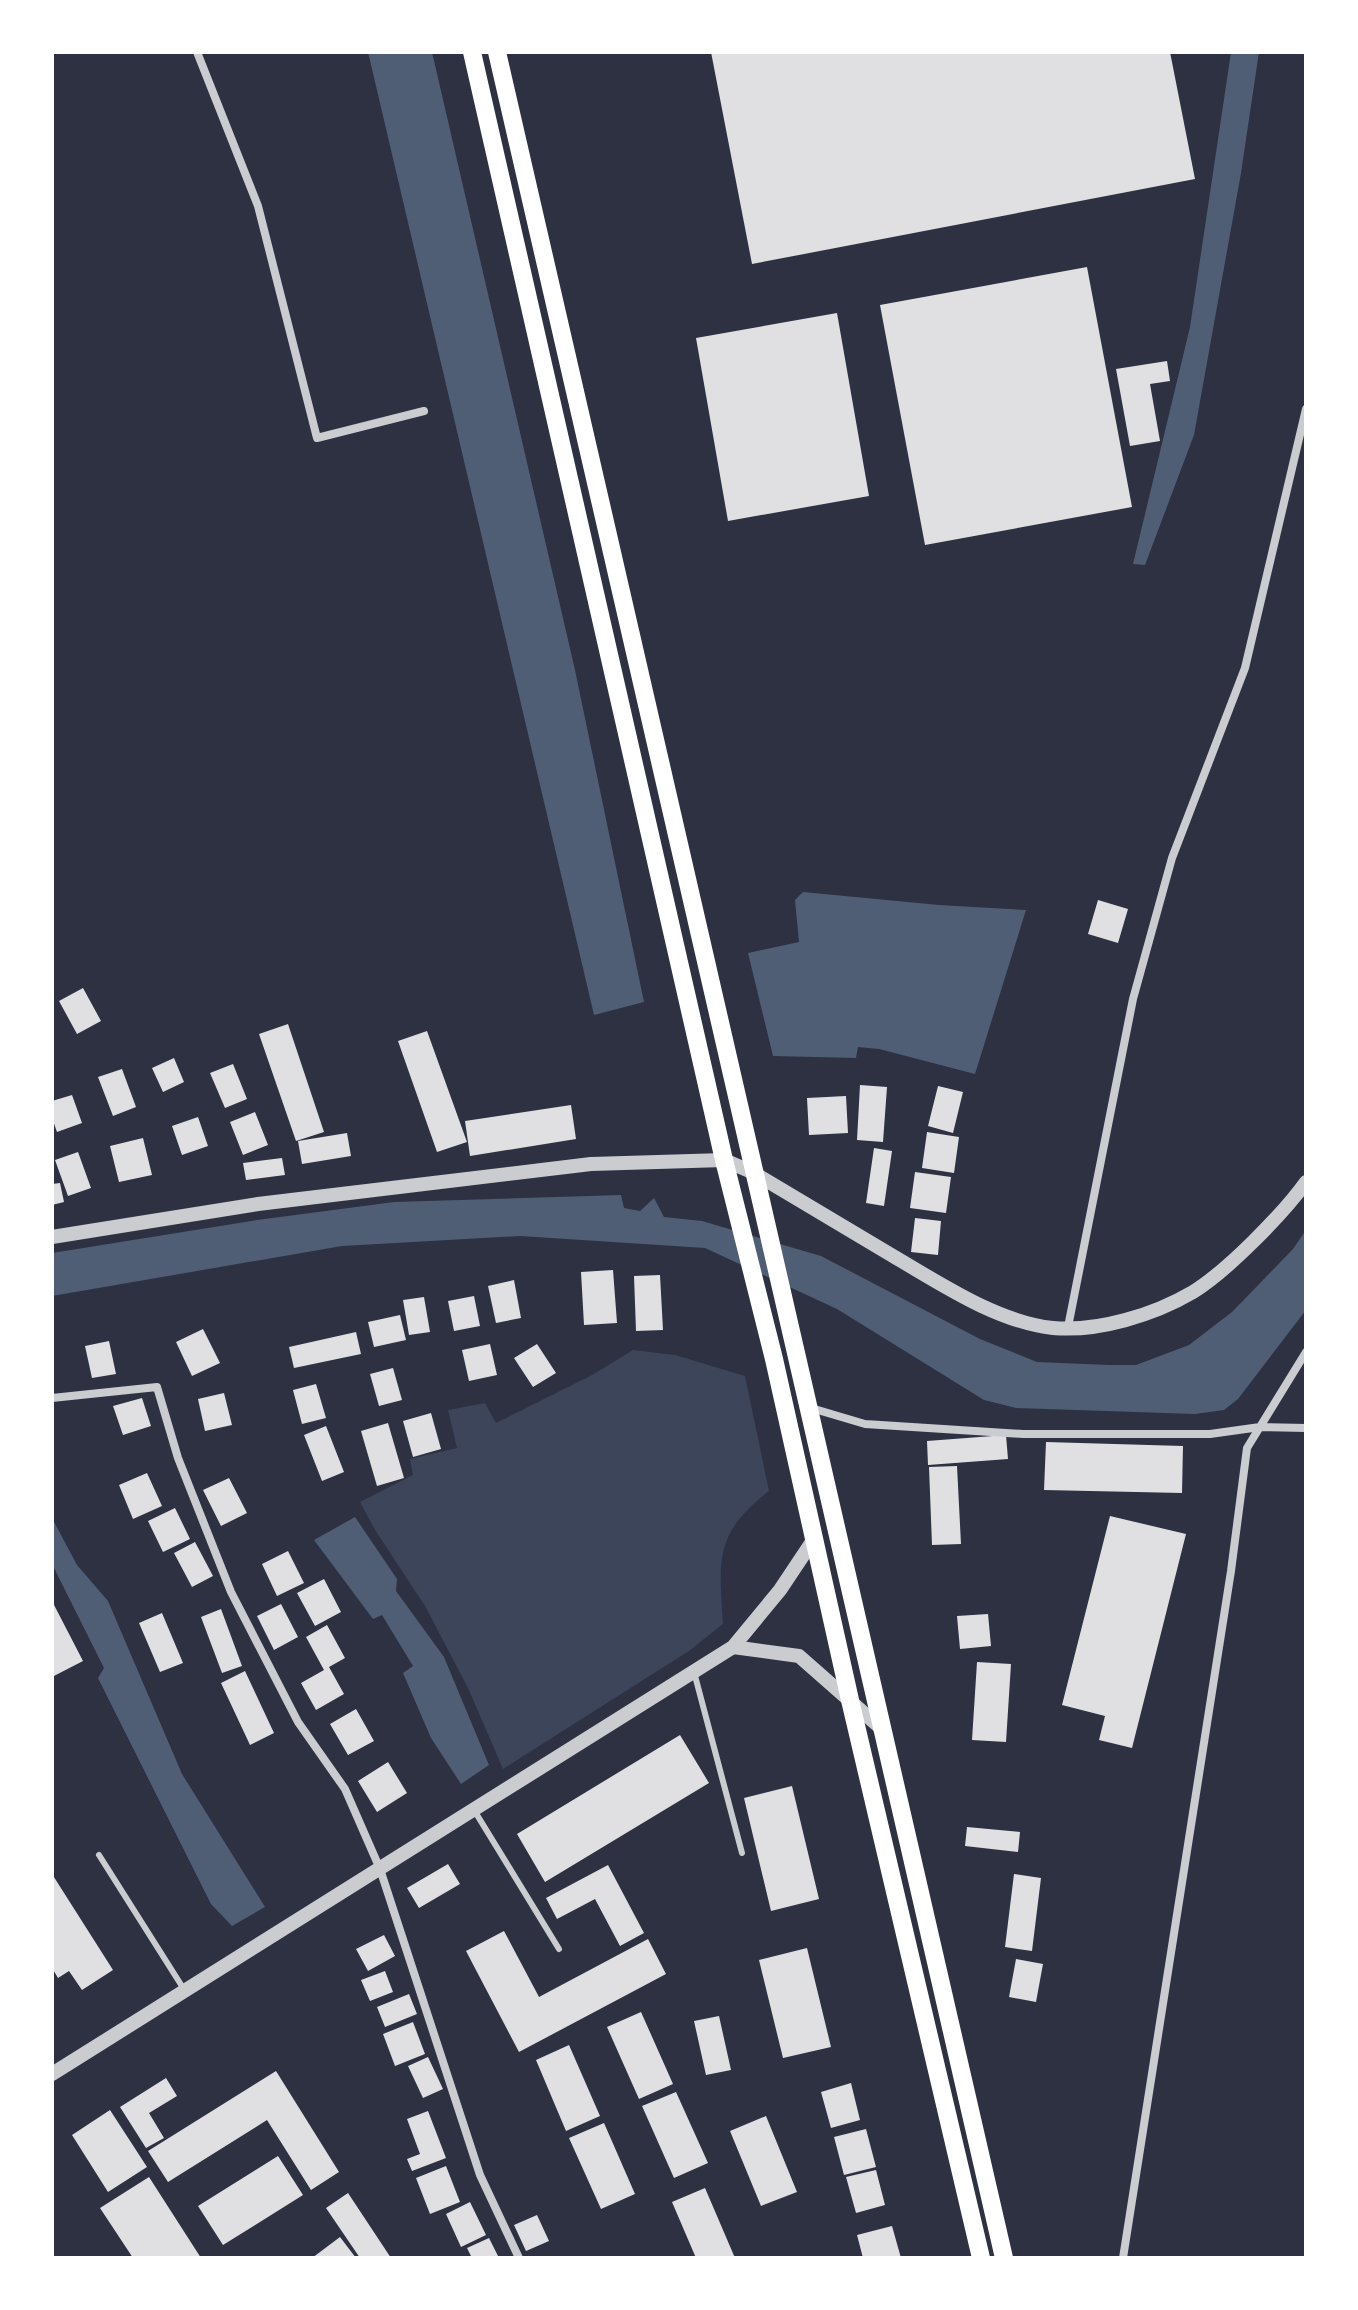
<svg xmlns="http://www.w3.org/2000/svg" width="1358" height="2310" viewBox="0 0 1358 2310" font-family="Manrope,sans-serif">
  <rect width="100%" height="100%" fill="#2d3142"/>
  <!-- green -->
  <path fill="#3c4559" d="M 633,1350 L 675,1355 L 745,1376 L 769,1491 C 714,1534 719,1559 723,1624 L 689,1651 L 503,1769 L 468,1688 L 425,1606 L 375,1530 L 360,1502 L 413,1475 L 410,1459 L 457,1448 L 448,1410 L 485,1403 L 496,1423 L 592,1375 Z"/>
  <!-- water -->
  <path fill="#4f5d75" d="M 368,52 L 432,52 L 575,670 L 644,1002 L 594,1015 Z
    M 1231,52 L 1259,52 L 1241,173 L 1194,435 L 1145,565 L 1133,564 L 1190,327 Z
    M 803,892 L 939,905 L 1026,910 L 975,1074 L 879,1049 L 858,1047 L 856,1058 L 773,1056 L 748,953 L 799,942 L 795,900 Z
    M 621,1195 L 624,1208 L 640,1211 L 654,1198 L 664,1217 L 702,1221 L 821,1256 L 980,1339 L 1037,1362 L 1109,1365 L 1136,1365 L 1189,1345 L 1232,1312 L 1293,1249 L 1306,1230 L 1306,1310 L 1238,1399 L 1224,1410 L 1195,1414 L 1016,1408 L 984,1400 L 837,1309 L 705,1248 L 520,1236 L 342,1246 L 52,1296 L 52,1253 L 257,1220 L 394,1202 Z
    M 355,1517 L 397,1579 L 396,1591 L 444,1657 L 489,1765 L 461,1784 L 431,1738 L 403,1673 L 413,1666 L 382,1615 L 373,1619 L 314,1540 Z
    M 52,1518 L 77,1565 L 108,1601 L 182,1774 L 265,1907 L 232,1926 L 211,1904 L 98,1678 L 104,1668 L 52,1564 Z"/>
  <!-- building -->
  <path fill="#e0e0e3" d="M 711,52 L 1170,52 L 1195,179 L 752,264 Z
    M 1087,267 L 1132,507 L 925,545 L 880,305 Z
    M 837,313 L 869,496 L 728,521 L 696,338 Z
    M 1167,361 L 1170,381 L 1150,384 L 1160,441 L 1130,446 L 1116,369 Z
    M 1098,900 L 1128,909 L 1118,943 L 1088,934 Z
    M 83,988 L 101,1021 L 77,1034 L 59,1001 Z
    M 288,1024 L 324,1132 L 296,1141 L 259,1034 Z
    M 427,1031 L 467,1142 L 437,1152 L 398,1041 Z
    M 174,1058 L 184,1082 L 163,1092 L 152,1068 Z
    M 233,1064 L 247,1099 L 225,1108 L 210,1073 Z
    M 122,1069 L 136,1107 L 113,1116 L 98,1077 Z
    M 860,1085 L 887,1087 L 883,1142 L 857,1140 Z
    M 938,1086 L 963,1092 L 953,1133 L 928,1126 Z
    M 72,1095 L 82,1123 L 57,1132 L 52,1118 L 52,1101 Z
    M 846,1096 L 848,1133 L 809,1135 L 807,1098 Z
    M 571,1105 L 576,1139 L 470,1156 L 465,1121 Z
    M 255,1112 L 268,1145 L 243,1155 L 230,1122 Z
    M 198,1117 L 208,1146 L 182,1155 L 172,1126 Z
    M 927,1132 L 959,1137 L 954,1173 L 922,1168 Z
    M 347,1133 L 351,1156 L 302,1164 L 298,1141 Z
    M 143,1138 L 152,1175 L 119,1182 L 110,1146 Z
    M 874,1148 L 892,1151 L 884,1206 L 866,1203 Z
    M 78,1152 L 91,1188 L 68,1196 L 55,1160 Z
    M 282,1158 L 285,1175 L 246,1180 L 243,1163 Z
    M 915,1172 L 951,1177 L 946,1213 L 910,1208 Z
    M 60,1183 L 64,1202 L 52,1205 L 52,1184 Z
    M 915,1218 L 941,1221 L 938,1255 L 911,1252 Z
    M 613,1270 L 617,1323 L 584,1325 L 581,1272 Z
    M 660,1275 L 663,1330 L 636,1331 L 634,1276 Z
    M 514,1280 L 521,1318 L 496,1323 L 488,1286 Z
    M 474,1296 L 480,1326 L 454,1331 L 448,1301 Z
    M 424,1297 L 430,1332 L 409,1335 L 403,1300 Z
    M 400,1315 L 406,1340 L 374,1347 L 368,1322 Z
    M 203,1329 L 220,1363 L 192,1376 L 176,1342 Z
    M 356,1332 L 361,1354 L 294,1368 L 289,1347 Z
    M 109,1341 L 116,1374 L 92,1378 L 85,1346 Z
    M 490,1344 L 497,1375 L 469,1381 L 462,1350 Z
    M 537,1344 L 556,1373 L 533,1387 L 514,1358 Z
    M 393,1368 L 402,1400 L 379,1406 L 370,1374 Z
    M 316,1384 L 326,1418 L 302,1424 L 293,1390 Z
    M 224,1393 L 232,1425 L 205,1431 L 198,1399 Z
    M 142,1398 L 151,1426 L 123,1435 L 113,1406 Z
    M 431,1413 L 441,1449 L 413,1457 L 403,1421 Z
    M 388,1423 L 404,1478 L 377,1486 L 361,1431 Z
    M 326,1426 L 344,1472 L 322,1481 L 304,1435 Z
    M 1006,1435 L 1008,1459 L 928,1465 L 927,1441 Z
    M 1046,1442 L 1183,1446 L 1182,1493 L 1044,1490 Z
    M 957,1466 L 961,1544 L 932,1545 L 929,1467 Z
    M 147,1473 L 162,1506 L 133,1519 L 119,1485 Z
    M 229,1478 L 247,1513 L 221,1526 L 203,1490 Z
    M 175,1508 L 190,1539 L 163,1552 L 148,1521 Z
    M 1110,1516 L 1186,1534 L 1132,1748 L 1099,1740 L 1105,1716 L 1062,1705 Z
    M 195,1542 L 213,1576 L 192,1587 L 174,1553 Z
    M 288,1551 L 304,1583 L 277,1596 L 262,1564 Z
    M 324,1579 L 341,1612 L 315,1626 L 297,1593 Z
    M 52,1601 L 83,1661 L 52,1677 Z
    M 281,1604 L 298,1637 L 274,1650 L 257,1616 Z
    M 221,1609 L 242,1666 L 222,1673 L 201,1617 Z
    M 162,1613 L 183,1663 L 160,1672 L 139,1623 Z
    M 988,1614 L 991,1646 L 960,1649 L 957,1616 Z
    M 327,1625 L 345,1658 L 329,1667 L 344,1694 L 316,1710 L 301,1683 L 324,1670 L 306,1637 Z
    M 977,1662 L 1011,1664 L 1006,1742 L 972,1740 Z
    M 245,1671 L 274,1733 L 250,1745 L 221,1683 Z
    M 356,1709 L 374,1741 L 348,1755 L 330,1724 Z
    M 680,1735 L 709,1783 L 545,1882 L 517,1834 Z
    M 388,1762 L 407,1793 L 377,1812 L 358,1781 Z
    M 792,1786 L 819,1899 L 771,1911 L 744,1798 Z
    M 967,1827 L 1020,1832 L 1018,1852 L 965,1846 Z
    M 448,1864 L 460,1884 L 419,1908 L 407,1888 Z
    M 608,1865 L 644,1933 L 620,1946 L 595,1899 L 557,1919 L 546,1898 Z
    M 52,1874 L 113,1970 L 82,1990 L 69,1971 L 58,1978 L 52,1968 Z
    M 1014,1874 L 1041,1878 L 1032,1951 L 1005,1947 Z
    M 504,1931 L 539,1997 L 648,1939 L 666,1974 L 519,2052 L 466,1951 Z
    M 384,1935 L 395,1956 L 368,1971 L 356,1949 Z
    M 807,1948 L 831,2047 L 783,2058 L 759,1960 Z
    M 1016,1959 L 1043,1964 L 1036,2002 L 1009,1997 Z
    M 385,1971 L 393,1992 L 370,2001 L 361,1980 Z
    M 409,1994 L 417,2014 L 385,2027 L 377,2007 Z
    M 641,2012 L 673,2084 L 639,2099 L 607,2027 Z
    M 719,2016 L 731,2070 L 706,2075 L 694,2021 Z
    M 413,2022 L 425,2054 L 395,2066 L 383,2034 Z
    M 569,2045 L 600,2116 L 566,2131 L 536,2060 Z
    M 428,2057 L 443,2089 L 423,2098 L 408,2066 Z
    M 276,2071 L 339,2172 L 311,2190 L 267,2120 L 168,2182 L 148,2151 Z
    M 166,2078 L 177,2096 L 149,2113 L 164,2138 L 146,2148 L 120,2107 Z
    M 851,2083 L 860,2120 L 831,2128 L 821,2092 Z
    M 676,2092 L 708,2163 L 674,2178 L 642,2106 Z
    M 110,2110 L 147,2167 L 108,2192 L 72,2135 Z
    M 428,2111 L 446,2158 L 412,2171 L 407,2159 L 420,2154 L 407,2119 Z
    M 766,2116 L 797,2192 L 761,2206 L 730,2131 Z
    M 604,2123 L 635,2194 L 601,2209 L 569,2138 Z
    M 866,2129 L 876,2167 L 844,2175 L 834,2137 Z
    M 278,2156 L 303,2195 L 223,2245 L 198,2206 Z
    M 446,2166 L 460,2202 L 430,2214 L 416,2178 Z
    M 876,2170 L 885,2205 L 856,2213 L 846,2177 Z
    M 149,2177 L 201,2258 L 133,2258 L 100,2208 Z
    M 705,2188 L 735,2258 L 696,2258 L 672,2202 Z
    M 348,2193 L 391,2258 L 360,2258 L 326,2208 Z
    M 470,2202 L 486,2235 L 461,2247 L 446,2214 Z
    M 537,2215 L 549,2241 L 526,2251 L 514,2225 Z
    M 892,2226 L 901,2258 L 863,2258 L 857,2235 Z
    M 340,2237 L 356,2258 L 312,2258 Z
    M 489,2238 L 499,2258 L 472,2258 L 467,2248 Z"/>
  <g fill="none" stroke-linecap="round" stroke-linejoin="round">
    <!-- service -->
    <path stroke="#caccd0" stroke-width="6" d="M 694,1672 L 742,1853
      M 474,1810 L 559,1949
      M 99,1855 L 185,1991"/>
    <!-- minor -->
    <path stroke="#caccd0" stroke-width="8" d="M 197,52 L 258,206 L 317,438 L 424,411
      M 1068,1327 L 1133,999 L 1172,858 L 1245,668 L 1306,409
      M 52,1398 L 157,1387 L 178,1458 L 231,1592 L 298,1722 L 345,1789 L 380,1869 L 480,2175 L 519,2258
      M 811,1408 L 865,1424 L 1023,1434 L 1210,1434 L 1260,1427 L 1306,1428
      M 1123,2258 L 1231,1571 L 1247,1448 L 1306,1352"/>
    <!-- tertiary -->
    <path stroke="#caccd0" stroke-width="14" d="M 52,1237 L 258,1204 L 591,1164 L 724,1160 L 752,1172 C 799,1200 846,1228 893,1256 C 941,1284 997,1322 1053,1328 C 1098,1332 1154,1315 1193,1292 C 1227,1271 1283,1214 1306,1182
      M 733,1647 L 799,1656 L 882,1729
      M 52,2074 L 733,1647 L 780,1590 L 814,1539"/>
    <!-- primary -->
    <path stroke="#fff" stroke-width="18" d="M 472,52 L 724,1160 L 774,1359 L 850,1700 L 981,2258
      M 497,52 L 1004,2258"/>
  </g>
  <!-- border -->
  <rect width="1358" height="2310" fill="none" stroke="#ffffff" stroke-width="108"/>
</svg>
